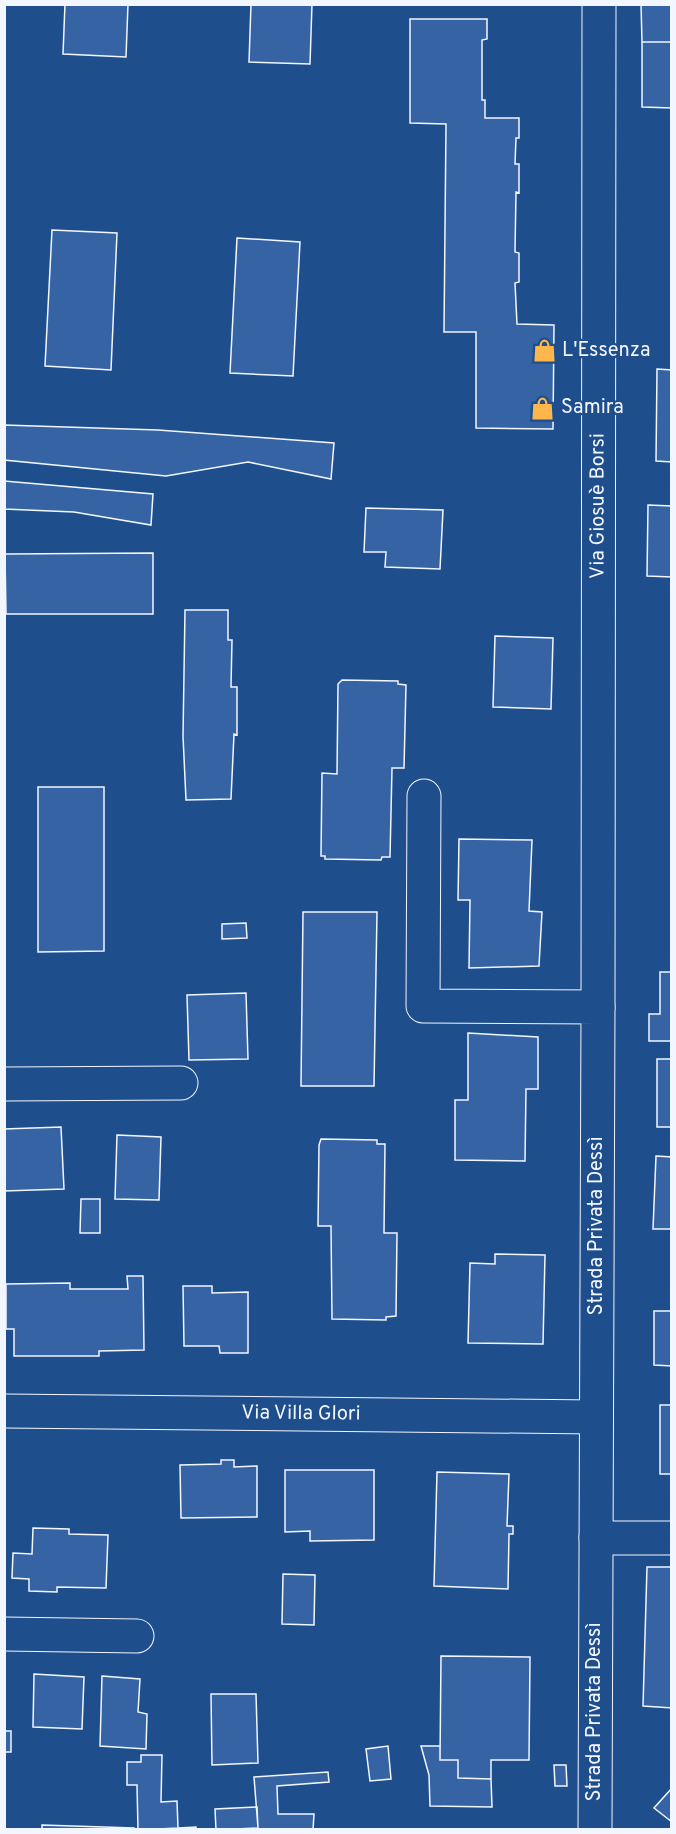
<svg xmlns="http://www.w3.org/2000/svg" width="676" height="1834" viewBox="0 0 676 1834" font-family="Overpass,sans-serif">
  <rect width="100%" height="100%" fill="#1f4e8c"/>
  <!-- building -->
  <path fill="#3563a3" stroke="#f2f6ff" stroke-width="1.5" d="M 65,4 L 128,4 L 126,57 L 63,54 Z
    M 251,4 L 312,4 L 310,64 L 249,62 Z
    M 641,4 L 672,4 L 672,42 L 642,42 Z
    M 410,19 L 487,19 L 487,39 L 482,40 L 482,100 L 485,100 L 485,118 L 519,118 L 519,138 L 516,138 L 515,164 L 519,164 L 519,193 L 516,192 L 515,252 L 519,253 L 519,282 L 515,283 L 517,324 L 554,325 L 553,429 L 476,428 L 476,332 L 444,332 L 446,124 L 410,123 Z
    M 642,42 L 672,42 L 672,108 L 642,107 Z
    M 52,230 L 117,233 L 111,370 L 45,366 Z
    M 237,238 L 300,242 L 293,376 L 230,373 Z
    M 657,369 L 672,370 L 672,462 L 656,461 Z
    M 4,425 L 158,430 L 334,443 L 331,479 L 248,462 L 166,476 L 4,460 Z
    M 4,481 L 153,494 L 151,525 L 74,512 L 4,509 Z
    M 648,505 L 672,506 L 672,577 L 647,576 Z
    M 366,508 L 443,510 L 440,569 L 385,567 L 386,552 L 364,552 Z
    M 153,553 L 153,614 L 6,614 L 5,554 Z
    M 185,610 L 228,610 L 228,640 L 232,640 L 231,687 L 237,687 L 237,735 L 234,734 L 231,799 L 186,800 L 183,736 Z
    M 495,636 L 553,638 L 551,709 L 493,707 Z
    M 342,680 L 398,681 L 398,684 L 406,685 L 404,768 L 392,768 L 390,857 L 382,857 L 381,860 L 325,859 L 325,856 L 321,856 L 322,773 L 337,774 L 338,684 Z
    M 38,787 L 104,787 L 104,951 L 38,952 Z
    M 459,839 L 532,840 L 529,911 L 542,912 L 539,966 L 469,968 L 470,900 L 458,900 Z
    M 303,912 L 377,912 L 374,1086 L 301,1086 Z
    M 246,923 L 247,938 L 222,939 L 222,924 Z
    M 660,972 L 672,972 L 672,1041 L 649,1041 L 649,1014 L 660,1014 Z
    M 246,993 L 248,1059 L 189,1060 L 187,995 Z
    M 468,1033 L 538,1037 L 538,1089 L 526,1089 L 525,1161 L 455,1160 L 455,1100 L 468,1100 Z
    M 657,1059 L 672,1059 L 672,1127 L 657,1127 Z
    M 61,1127 L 64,1189 L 4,1191 L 4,1129 Z
    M 117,1135 L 161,1137 L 159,1200 L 115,1199 Z
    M 321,1139 L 377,1140 L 377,1144 L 385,1144 L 384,1233 L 397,1233 L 396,1316 L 386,1317 L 386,1320 L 332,1319 L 331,1226 L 318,1226 L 319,1145 Z
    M 656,1156 L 672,1157 L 672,1229 L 653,1229 Z
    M 81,1199 L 100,1199 L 100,1233 L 80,1233 Z
    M 495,1254 L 545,1255 L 543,1344 L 468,1343 L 470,1263 L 495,1264 Z
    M 127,1276 L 143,1276 L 144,1350 L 99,1351 L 99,1356 L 14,1356 L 14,1329 L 6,1329 L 6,1284 L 70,1283 L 70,1289 L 128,1289 Z
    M 183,1286 L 212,1286 L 212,1293 L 248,1292 L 248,1353 L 220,1353 L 219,1346 L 184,1346 Z
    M 654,1311 L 672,1311 L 672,1366 L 654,1365 Z
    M 660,1405 L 672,1405 L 672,1474 L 660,1474 Z
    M 221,1460 L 234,1460 L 234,1467 L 257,1466 L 257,1517 L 181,1518 L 180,1465 L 221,1464 Z
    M 285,1470 L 374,1470 L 374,1540 L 310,1541 L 310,1531 L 285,1532 Z
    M 437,1472 L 509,1474 L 507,1526 L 513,1526 L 513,1534 L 509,1534 L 508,1589 L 434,1586 Z
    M 33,1528 L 69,1529 L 69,1534 L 108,1535 L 106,1588 L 57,1587 L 57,1592 L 29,1591 L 29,1579 L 12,1578 L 13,1553 L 32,1554 Z
    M 647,1567 L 672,1567 L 672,1708 L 643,1706 Z
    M 283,1574 L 315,1575 L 314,1625 L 282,1624 Z
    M 441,1656 L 530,1657 L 529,1760 L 491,1760 L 491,1779 L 458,1778 L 458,1760 L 440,1760 Z
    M 34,1674 L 84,1677 L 82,1729 L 33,1727 Z
    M 102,1676 L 140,1679 L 138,1712 L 147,1714 L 146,1749 L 100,1746 Z
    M 211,1694 L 256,1694 L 258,1763 L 212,1765 Z
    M 4,1731 L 11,1731 L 11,1752 L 4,1752 Z
    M 388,1746 L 391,1779 L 370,1781 L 366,1749 Z
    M 421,1746 L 440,1746 L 440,1760 L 458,1760 L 458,1778 L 491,1779 L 492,1807 L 430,1806 L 429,1775 Z
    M 141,1755 L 162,1755 L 161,1802 L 177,1801 L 178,1828 L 138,1830 L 137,1785 L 127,1785 L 127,1762 L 141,1762 Z
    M 554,1765 L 566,1765 L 567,1786 L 555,1786 Z
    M 328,1772 L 329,1782 L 277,1786 L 278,1814 L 314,1814 L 313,1830 L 239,1830 L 258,1828 L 254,1777 Z
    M 672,1788 L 672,1822 L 654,1808 Z
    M 257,1807 L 258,1828 L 216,1830 L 215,1809 Z
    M 42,1825 L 134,1828 L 134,1830 L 42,1830 Z
    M 196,1827 L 196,1830 L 167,1829 L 178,1828 Z"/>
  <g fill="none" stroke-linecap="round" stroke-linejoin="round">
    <defs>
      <g id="street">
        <path d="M 424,796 L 423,1006 L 598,1007 L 595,1830"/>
        <path id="s1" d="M 598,1007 L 599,4"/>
        <path d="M 4,1084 L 181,1083"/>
        <path id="s2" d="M 4,1411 L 596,1417"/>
        <path d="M 596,1538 L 672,1538"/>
        <path d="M 4,1634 L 137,1636"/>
      </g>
    </defs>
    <!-- street casing -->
    <use href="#street" stroke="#f2f6ff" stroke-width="35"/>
    <!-- street -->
    <use href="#street" stroke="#1f4e8c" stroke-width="33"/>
  </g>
  <!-- icons -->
  <defs>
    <symbol id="shop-bare" viewBox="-9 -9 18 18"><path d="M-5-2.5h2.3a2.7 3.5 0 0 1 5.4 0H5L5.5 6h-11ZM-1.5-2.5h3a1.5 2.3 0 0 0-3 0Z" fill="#ffb74d" stroke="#1f4e8c" stroke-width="2.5" paint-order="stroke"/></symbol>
  </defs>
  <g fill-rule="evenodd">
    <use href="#shop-bare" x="528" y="334" width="33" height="33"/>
    <use href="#shop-bare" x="526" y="392" width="33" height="33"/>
  </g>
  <g text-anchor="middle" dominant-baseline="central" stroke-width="4.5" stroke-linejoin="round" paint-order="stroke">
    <!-- poi labels -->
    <g font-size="20" fill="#f2f6ff" stroke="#1f4e8c" text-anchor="start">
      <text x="562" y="351">L'Essenza</text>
      <text x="561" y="408">Samira</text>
    </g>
    <!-- street labels -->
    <g font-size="20" fill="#f2f6ff" stroke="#1f4e8c">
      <text stroke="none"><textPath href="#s1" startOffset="501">Via Giosuè Borsi</textPath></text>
      <text transform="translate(597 1226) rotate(-90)">Strada Privata Dessì</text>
      <text stroke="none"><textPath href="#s2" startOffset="297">Via Villa Glori</textPath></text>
      <text transform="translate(595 1712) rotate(-90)">Strada Privata Dessì</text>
    </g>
  </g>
  <!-- border -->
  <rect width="676" height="1834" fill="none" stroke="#f2f6ff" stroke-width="12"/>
</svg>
